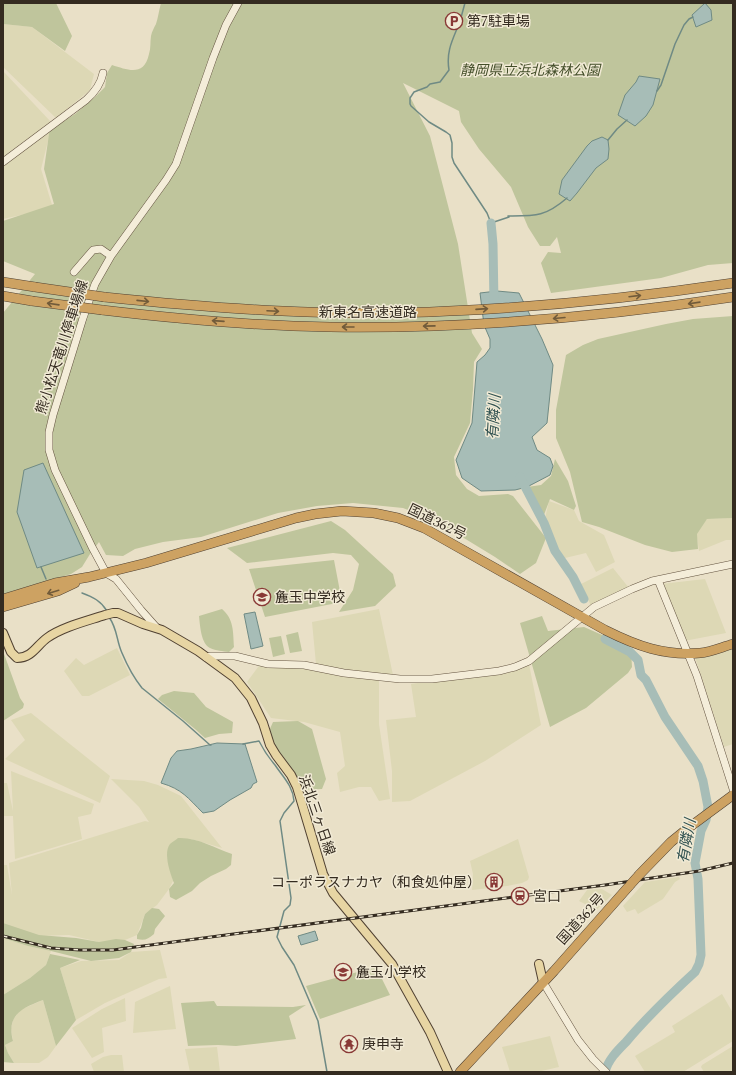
<svg xmlns="http://www.w3.org/2000/svg" width="736" height="1075" viewBox="0 0 736 1075" font-family="Spectral,'Noto Sans JP',serif">
  <rect width="100%" height="100%" fill="#e9e0c7"/>
  <!-- farmland -->
  <path fill="#ddd8b5" d="M 3,24 L 32,27 L 94,74 L 90,90 L 56,118 L 3,67 Z
    M 3,71 L 51,122 L 3,161 Z
    M 52,125 L 41,169 L 53,208 L 3,219 L 3,162 Z
    M 549,501 L 574,510 L 579,521 L 604,535 L 615,562 L 596,572 L 586,553 L 565,558 L 559,550 L 544,523 Z
    M 733,518 L 733,540 L 726,540 L 699,551 L 696,531 L 707,519 Z
    M 613,568 L 629,588 L 591,606 L 581,584 Z
    M 705,579 L 726,633 L 684,641 L 661,584 Z
    M 379,609 L 393,675 L 379,677 L 379,724 L 390,799 L 379,801 L 371,787 L 359,787 L 340,792 L 337,773 L 345,766 L 340,732 L 304,722 L 271,718 L 247,682 L 261,663 L 316,664 L 312,622 Z
    M 117,648 L 130,675 L 89,696 L 82,696 L 64,671 L 76,658 L 84,665 Z
    M 733,649 L 733,744 L 724,747 L 695,657 Z
    M 529,664 L 541,725 L 485,761 L 410,801 L 392,802 L 392,771 L 386,720 L 416,717 L 411,684 L 490,672 Z
    M 31,713 L 110,776 L 100,803 L 5,759 L 25,740 L 11,720 Z
    M 11,771 L 94,804 L 91,814 L 78,817 L 82,839 L 15,859 L 13,816 L 3,816 L 3,783 L 7,783 L 13,811 Z
    M 111,779 L 144,781 L 158,785 L 181,796 L 222,848 L 191,839 L 167,857 L 173,881 L 169,889 L 157,905 L 145,914 L 137,935 L 125,940 L 99,942 L 69,935 L 33,936 L 3,926 L 3,865 L 7,865 L 12,895 L 9,863 L 145,821 L 149,822 L 139,807 Z
    M 518,839 L 529,877 L 528,880 L 522,883 L 507,886 L 472,890 L 473,874 L 470,861 Z
    M 679,877 L 680,879 L 675,882 L 663,899 L 638,914 L 635,909 L 627,912 L 623,906 L 645,882 Z
    M 602,889 L 612,895 L 591,915 L 589,913 L 585,904 L 579,901 L 587,890 Z
    M 3,938 L 28,946 L 51,951 L 46,965 L 30,978 L 3,995 Z
    M 160,950 L 167,978 L 159,979 L 105,1003 L 76,1020 L 60,968 L 81,961 L 119,960 L 131,952 Z
    M 170,986 L 176,1029 L 133,1033 L 135,1002 Z
    M 722,994 L 733,1013 L 733,1041 L 683,1072 L 645,1072 L 635,1056 L 675,1032 L 672,1026 Z
    M 125,998 L 126,1021 L 102,1028 L 104,1052 L 92,1058 L 72,1028 L 102,1009 Z
    M 43,1000 L 56,1046 L 48,1057 L 39,1063 L 14,1063 L 8,1053 L 5,1045 L 13,1041 L 11,1029 L 13,1020 L 20,1010 Z
    M 550,1036 L 559,1067 L 537,1072 L 510,1072 L 502,1047 Z
    M 733,1046 L 733,1072 L 704,1072 L 701,1067 L 702,1065 Z
    M 217,1047 L 220,1072 L 190,1072 L 185,1049 Z
    M 111,1055 L 122,1055 L 124,1072 L 94,1072 L 91,1064 L 103,1057 Z"/>
  <!-- green -->
  <path fill="#bfc59c" d="M 3,3 L 56,3 L 72,36 L 65,51 L 32,27 L 3,24 Z
    M 161,3 L 733,3 L 733,263 L 708,265 L 661,278 L 551,293 L 541,263 L 548,252 L 561,253 L 557,237 L 550,246 L 540,246 L 528,227 L 511,187 L 479,149 L 461,122 L 459,111 L 403,83 L 430,136 L 458,244 L 472,333 L 482,349 L 474,362 L 473,389 L 470,423 L 454,457 L 456,475 L 467,489 L 479,496 L 508,494 L 513,496 L 546,538 L 536,563 L 520,574 L 495,557 L 436,521 L 403,508 L 353,503 L 317,506 L 278,513 L 201,537 L 163,542 L 135,549 L 123,556 L 106,555 L 99,542 L 90,554 L 82,567 L 71,574 L 45,582 L 3,596 L 3,313 L 35,274 L 3,261 L 3,221 L 54,204 L 44,169 L 50,127 L 58,125 L 75,114 L 95,97 L 105,87 L 107,73 L 112,65 C 128,70 144,77 149,54 C 151,48 150,42 151,36 C 152,31 154,28 156,24 C 158,18 159,10 161,3 Z
    M 733,316 L 733,518 L 707,519 L 697,534 L 698,549 L 672,552 L 645,545 L 599,527 L 582,522 L 570,472 L 556,438 L 556,410 L 566,355 L 583,345 L 598,339 L 666,324 L 693,319 Z
    M 555,459 L 568,481 L 576,506 L 574,510 L 550,499 L 542,520 L 527,487 L 541,485 L 551,476 Z
    M 331,521 L 345,530 L 393,574 L 396,586 L 375,606 L 339,612 L 353,590 L 359,564 L 351,555 L 333,553 L 247,563 L 227,548 Z
    M 334,560 L 342,602 L 265,617 L 249,569 Z
    M 222,609 C 234,619 233,632 234,647 L 229,652 C 223,651 216,651 210,648 C 201,644 200,625 199,616 Z
    M 542,616 L 548,631 L 584,627 L 609,638 L 631,651 L 632,667 L 628,673 L 586,708 L 550,727 L 520,623 Z
    M 298,632 L 302,651 L 290,653 L 286,635 Z
    M 281,636 L 285,654 L 273,657 L 269,638 Z
    M 3,651 L 20,698 L 24,704 L 23,708 L 3,721 Z
    M 174,691 L 194,693 L 206,707 L 233,722 L 232,733 L 219,734 L 205,738 L 195,729 L 158,699 L 162,695 Z
    M 298,721 L 312,729 L 326,779 L 322,789 L 300,790 L 280,761 L 269,731 L 273,722 Z
    M 178,838 C 197,837 215,848 232,854 L 231,865 L 226,869 L 211,876 L 200,883 L 192,891 L 176,900 L 170,897 L 169,889 L 174,883 C 170,873 163,853 170,844 C 172,842 176,840 178,838 Z
    M 152,908 L 159,909 L 165,916 L 155,929 L 154,934 C 148,939 145,941 137,939 L 137,935 L 141,928 L 143,920 L 145,914 Z
    M 3,923 L 39,935 L 76,938 L 99,942 L 116,939 L 125,940 L 134,944 L 131,952 L 119,958 L 91,961 L 51,951 L 28,946 L 3,938 Z
    M 50,954 L 80,960 L 60,968 L 76,1020 L 56,1046 L 43,1000 C 22,1008 6,1015 13,1041 L 5,1045 L 8,1053 L 14,1063 L 3,1062 L 3,995 L 30,978 L 46,965 Z
    M 376,967 L 390,995 L 320,1019 L 306,986 Z
    M 214,1001 L 217,1006 L 293,1007 L 306,1005 L 289,1016 L 296,1039 L 236,1046 L 218,1045 L 188,1046 L 181,1003 Z"/>
  <!-- water -->
  <path fill="#a7bdb7" stroke="#6f8a84" d="M 705,3 L 711,10 L 712,20 L 696,27 L 692,15 Z
    M 639,76 L 660,79 L 653,105 L 646,116 L 635,126 L 618,115 L 625,95 L 636,82 Z
    M 602,137 L 608,140 L 609,149 L 608,159 L 596,168 L 577,193 L 570,201 L 559,194 L 562,180 L 587,146 L 592,141 Z
    M 497,291 L 519,293 L 542,339 L 553,365 L 547,423 L 532,437 L 537,450 L 550,458 L 553,466 L 550,475 L 527,487 L 515,490 L 481,491 L 462,478 L 456,460 L 472,423 L 477,362 L 485,355 L 490,348 L 490,339 L 484,325 L 480,293 Z
    M 43,463 L 84,553 L 37,568 L 17,512 L 24,470 Z
    M 255,612 L 263,646 L 251,649 L 244,614 Z
    M 217,743 L 245,744 L 257,782 L 253,784 L 251,788 L 230,800 L 214,811 L 203,813 C 188,798 182,789 161,783 L 171,758 L 177,751 L 191,749 Z
    M 315,931 L 318,940 L 301,945 L 298,936 Z"/>
  <g fill="none" stroke-linecap="round" stroke-linejoin="round">
    <!-- stream -->
    <path stroke="#6f8a84" stroke-width="1.5" d="M 465,3 C 463,10 461,18 459,24 C 452,41 446,52 449,70 L 440,82 L 430,84 L 427,87 L 414,92 L 410,98 L 410,104 L 411,106 L 429,122 L 446,132 L 450,135 L 452,143 L 452,157 L 454,163 L 487,213 L 491,223 L 509,217 L 508,216 C 535,216 545,217 567,198
      M 657,91 L 661,85 L 675,44 L 684,25 L 689,19 L 693,17
      M 608,140 L 617,129 L 627,120
      M 41,567 L 46,579
      M 82,593 C 93,597 101,601 107,611
      M 109,617 C 118,630 116,640 122,653 C 127,665 134,678 142,688 L 183,721 L 210,745 L 211,745
      M 243,744 L 259,741 C 263,749 269,758 275,765 C 283,777 293,786 294,801 L 284,813 L 280,821 L 291,898 L 290,905 L 284,911 L 277,937 L 282,947 L 294,965 L 318,1021 L 327,1072"/>
    <!-- river -->
    <path stroke="#a7bdb7" stroke-width="9" d="M 491,223 L 493,244 L 494,303
      M 520,477 L 544,523 L 555,551 L 573,577 L 584,599
      M 605,639 L 630,652 L 638,660 L 641,675 L 646,680 L 665,717 L 698,766 L 703,781 L 708,807 L 706,820 L 701,831 L 695,863 L 698,879 L 701,955 L 699,964 L 695,972 C 671,994 647,1017 626,1042 C 617,1051 608,1060 605,1072"/>
    <defs>
      <path id="secondary" d="M 3,162 L 86,100 C 95,92 101,84 103,73
        M 74,272 L 93,250 L 101,249 L 111,256
        M 658,580 L 697,676 L 733,789
        M 157,628 L 141,610 L 116,579 L 106,573 L 92,547 L 55,470 L 49,450 L 49,432 L 53,415 L 83,318 L 95,284 L 111,256 L 166,180 L 176,164 L 213,58 L 226,25 L 238,3
        M 206,657 L 211,656 L 235,656 L 268,664 L 304,665 L 344,673 L 400,679 L 432,679 L 499,671 L 515,667 L 529,661 L 594,607 L 632,589 L 652,581 L 733,564
        M 543,982 L 578,1040 L 593,1059 L 606,1072"/>
      <path id="primary" d="M 3,633 L 11,652 L 17,658 C 32,658 37,645 47,638 C 62,627 87,621 105,615 L 113,613 L 118,613 L 143,624 L 162,630 L 198,651 L 235,678 L 251,698 L 263,723 L 270,745 L 276,755 L 291,775 L 297,787 L 323,874 L 333,893 L 392,964 L 430,1032 L 448,1072
        M 539,964 L 543,982"/>
      <path id="highway" d="M 3,282 L 35,287
        M 3,296 L 32,301
        M 104,297 C 219,309 334,317 449,311 C 544,307 639,297 733,283
        M 102,310 C 178,319 254,326 330,327 C 464,329 601,317 733,297
        M 3,599 L 55,583 L 89,577 L 146,563 L 296,518 L 315,514 L 342,511 L 374,513 L 398,518 L 424,528 L 605,630 C 637,646 664,656 700,653 C 711,652 722,647 733,644
        M 3,607 L 58,591 L 75,583
        M 639,875 L 671,842 L 687,829 L 733,795
        M 460,1072 L 554,971 L 630,885"/>
    </defs>
    <!-- secondary casing -->
    <use href="#secondary" stroke="#645441" stroke-width="8"/>
    <!-- primary casing -->
    <use href="#primary" stroke="#504132" stroke-width="10"/>
    <!-- highway casing -->
    <use href="#highway" stroke="#504132" stroke-width="10"/>
    <!-- secondary -->
    <use href="#secondary" stroke="#f4edd9" stroke-width="7"/>
    <!-- primary -->
    <use href="#primary" stroke="#e7d5a3" stroke-width="8"/>
    <!-- highway -->
    <use href="#highway" stroke="#cda262" stroke-width="9"/>
    <defs>
      <path id="rail" d="M 3,936 L 51,948 L 80,950 L 113,950 L 605,885 L 699,871 L 733,863"/>
    </defs>
    <!-- rail casing -->
    <use href="#rail" stroke="#342b20" stroke-width="3"/>
    <!-- rail -->
    <use href="#rail" stroke="#f1ead5" stroke-width="1.5" stroke-dasharray="4.5" stroke-linecap="butt"/>
    <defs>
      <path id="highway-bridge" d="M 35,287 L 104,297
        M 32,301 L 102,310
        M 630,885 L 639,875"/>
    </defs>
    <!-- highway-bridge casing -->
    <use href="#highway-bridge" stroke="#504132" stroke-width="10" stroke-linecap="butt"/>
    <!-- highway-bridge -->
    <use href="#highway-bridge" stroke="#cda262" stroke-width="9"/>
  </g>
  <!-- one-way arrows -->
  <defs><path id="oneway-shaft" d="M-6 0H5M1.5-3L5.5 0L1.5 3" fill="none" stroke-width="1.6" stroke-linecap="round" stroke-linejoin="round"/></defs>
  <g stroke="#715b3a">
    <use href="#oneway-shaft" transform="translate(635 296) rotate(-7)"/>
    <use href="#oneway-shaft" transform="translate(143 301) rotate(6)"/>
    <use href="#oneway-shaft" transform="translate(694 303) rotate(172)"/>
    <use href="#oneway-shaft" transform="translate(53 304) rotate(-172)"/>
    <use href="#oneway-shaft" transform="translate(482 309) rotate(-4)"/>
    <use href="#oneway-shaft" transform="translate(273 311) rotate(3)"/>
    <use href="#oneway-shaft" transform="translate(559 318) rotate(175)"/>
    <use href="#oneway-shaft" transform="translate(218 321) rotate(-176)"/>
    <use href="#oneway-shaft" transform="translate(429 326) rotate(179)"/>
    <use href="#oneway-shaft" transform="translate(348 327) rotate(180)"/>
    <use href="#oneway-shaft" transform="translate(53 592) rotate(163)"/>
  </g>
  <!-- icons -->
  <defs>
    <symbol id="parking-ring" viewBox="-11 -11 22 22"><circle r="9.5" fill="#f1ead5" stroke="#893936" stroke-width="1.5"/><path d="M-3.5-5.5H1a3.5 3.5 0 0 1 0 7H-1V5.5H-3.5ZM-1-3.4V-.6H.8a1.4 1.4 0 0 0 0-2.8Z" fill="#893936"/></symbol>
    <symbol id="school-ring" viewBox="-11 -11 22 22"><circle r="9.5" fill="#f1ead5" stroke="#893936" stroke-width="1.5"/><path d="M0-5L7-2L0 1L-7-2ZM-4 1L0 2.5L4 1V4Q0 6-4 4Z" fill="#893936"/></symbol>
    <symbol id="building-ring" viewBox="-11 -11 22 22"><circle r="9.5" fill="#f1ead5" stroke="#893936" stroke-width="1.5"/><path d="M-4-6H4V6H1V3H-1V6H-4ZM-2.5-4.3h1.7v1.8h-1.7ZM.8-4.3h1.7v1.8H.8ZM-2.5-1h1.7V.8h-1.7ZM.8-1h1.7V.8H.8Z" fill="#893936"/></symbol>
    <symbol id="station-ring" viewBox="-11 -11 22 22"><circle r="9.5" fill="#f1ead5" stroke="#893936" stroke-width="1.5"/><path d="M-3-6H3Q5-6 5-4V2Q5 4 3 4L4.5 6H3L1.5 4h-3L-3 6H-4.5L-3 4Q-5 4-5 2V-4Q-5-6-3-6ZM-3.5-4v3h7v-3ZM-3.5 1v1.5H-2V1ZM2 1v1.5H3.5V1Z" fill="#893936"/></symbol>
    <symbol id="temple-ring" viewBox="-11 -11 22 22"><circle r="9.5" fill="#f1ead5" stroke="#893936" stroke-width="1.5"/><path d="M0-6L5-2H3V0L6.5 2.5H4V6H1.5V3h-3V6H-4V2.5H-6.5L-3 0V-2H-5Z" fill="#893936"/></symbol>
  </defs>
  <g fill-rule="evenodd">
    <use href="#parking-ring" x="444" y="11" width="20" height="20"/>
    <use href="#school-ring" x="252" y="587" width="20" height="20"/>
    <use href="#building-ring" x="484" y="872" width="20" height="20"/>
    <use href="#station-ring" x="510" y="886" width="20" height="20"/>
    <use href="#school-ring" x="333" y="962" width="20" height="20"/>
    <use href="#temple-ring" x="339" y="1034" width="20" height="20"/>
  </g>
  <g text-anchor="middle" dominant-baseline="central" stroke-width="3" stroke-linejoin="round" paint-order="stroke">
    <!-- poi labels -->
    <g font-size="14" fill="#342b20" stroke="#f1ead5" text-anchor="start">
      <text x="467" y="21">第7駐車場</text>
      <text x="275" y="597">麁玉中学校</text>
      <text x="481" y="882" text-anchor="end">コーポラスナカヤ（和食処仲屋）</text>
      <text x="533" y="896">宮口</text>
      <text x="356" y="972">麁玉小学校</text>
      <text x="362" y="1044">庚申寺</text>
    </g>
    <!-- park labels -->
    <g font-size="14" font-style="italic" fill="#434e29" stroke="#f1ead5">
      <text x="530" y="70">静岡県立浜北森林公園</text>
    </g>
    <!-- street labels -->
    <g font-size="14" fill="#342b20" stroke="#f1ead5">
      <text x="368" y="312">新東名高速道路</text>
      <text transform="translate(62 347) rotate(-72)">熊小松天竜川停車場線</text>
      <text transform="translate(437 522) rotate(26)">国道362号</text>
      <text transform="translate(317 815) rotate(71)">浜北三ヶ日線</text>
      <text transform="translate(581 919) rotate(-48)">国道362号</text>
    </g>
    <!-- water labels -->
    <g font-size="15" font-style="italic" fill="#315251" stroke="#f1ead5">
      <text transform="translate(494 417) rotate(-86)">有隣川</text>
      <text transform="translate(687 841) rotate(-80)">有隣川</text>
    </g>
  </g>
  <!-- border -->
  <rect width="736" height="1075" fill="none" stroke="#342b20" stroke-width="8"/>
</svg>
